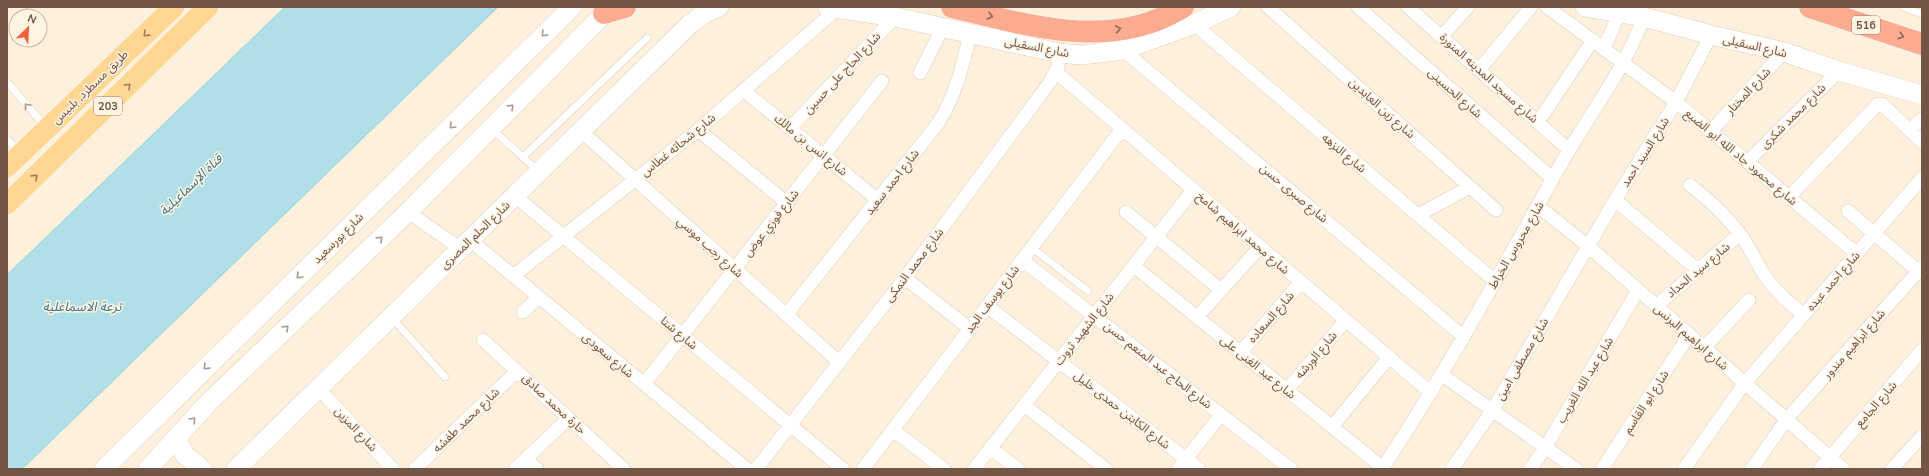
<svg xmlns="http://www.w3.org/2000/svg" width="1929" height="476" viewBox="0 0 1929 476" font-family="'Nunito Sans','Noto Sans Arabic',sans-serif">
  <rect width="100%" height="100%" fill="#fdf0dc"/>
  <!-- water -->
  <path fill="#b1dfe7" stroke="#97cfd9" d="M 285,7 L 498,7 L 22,469 L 7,469 L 7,275 Z"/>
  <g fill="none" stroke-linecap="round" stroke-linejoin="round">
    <defs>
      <path id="lane" d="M 1903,7 L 1922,14
        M 7,82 L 46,127
        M 491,128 L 538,171
        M 7,139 L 19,152
        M 523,157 L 647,38
        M 1031,247 L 1088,291
        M 391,317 L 445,377"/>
      <path id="street" d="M 1268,7 L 1496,210
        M 1358,7 L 1553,179
        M 1408,7 L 1569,150
        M 1547,7 L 1676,102 L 1857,254
        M 1194,24 L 1495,281
        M 1441,37 L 1468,7
        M 1604,48 L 1620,12
        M 1123,50 L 1464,337
        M 1479,70 L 1531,7
        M 1056,72 L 1431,393
        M 920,73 L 943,27
        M 743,90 L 878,200
        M 1538,122 L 1593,40
        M 790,128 L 895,17
        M 698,130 L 787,203
        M 1909,130 L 1922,119
        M 581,131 L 839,362
        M 1711,131 L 1784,52
        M 1747,162 L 1839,71
        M 1690,185 C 1709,200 1726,215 1740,234 C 1750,247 1756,263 1765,276 C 1776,292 1789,303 1804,315
        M 515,196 L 843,469
        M 1789,197 L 1878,104 L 1882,104 L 1922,142
        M 1615,200 L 1698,270
        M 1538,206 L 1588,246 L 1843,469
        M 1848,211 L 1918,271
        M 408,212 L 461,249
        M 1126,212 L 1221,290
        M 1418,215 L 1470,187
        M 470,240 L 747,469
        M 1022,260 L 1291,469
        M 1134,266 L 1383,468
        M 513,276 L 698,130 L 837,9
        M 905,278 L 970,329
        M 987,306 L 1199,469
        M 1656,306 L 1740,234
        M 523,312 L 539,297
        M 786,315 L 939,122 C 956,94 963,65 970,33
        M 1197,317 L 1260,247
        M 483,340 L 624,469
        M 1704,348 L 1749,300
        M 1240,353 L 1301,282
        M 1442,375 L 1576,469
        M 644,384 L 882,81
        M 318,388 L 393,469
        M 1287,390 L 1346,320
        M 1024,405 L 1106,469
        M 1332,427 L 1389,357
        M 893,430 L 944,469
        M 990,448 L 1018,469
        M 526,459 L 537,469
        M 415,469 L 517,371
        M 515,469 L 569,418
        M 756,469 L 905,278 L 1050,82 L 1058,66 L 1059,53
        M 863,469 L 1122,129
        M 974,469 L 1193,190
        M 1178,469 L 1221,415
        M 1382,469 C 1447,371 1503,267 1561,164 C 1589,115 1624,70 1644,17
        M 1452,469 L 1492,411 L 1615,200 L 1676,102 L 1711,35
        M 1530,469 L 1545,448 L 1638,290
        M 1602,469 L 1689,335
        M 1684,469 L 1744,384 L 1922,178
        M 1752,469 L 1786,420 L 1922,267
        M 1820,469 L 1922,350
        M 1892,469 L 1922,436"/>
      <path id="secondary" d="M 828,7 L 895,17 L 1059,53 L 1082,55 L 1123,50 L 1194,24 L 1231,7
        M 1585,7 L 1644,17 L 1711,35 L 1784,52 L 1839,71 L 1922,95
        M 176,439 L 185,455 L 202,469
        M 104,469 L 572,7
        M 148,469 L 209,402 L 408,212 L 611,7
        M 236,469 L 690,24 L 705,13 L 719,7"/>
      <path id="primary" d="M 7,167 L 174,7
        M 7,204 L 208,7"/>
      <path id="highway" d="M 952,7 C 1028,25 1111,52 1183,7
        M 1810,7 L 1922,44
        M 604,13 L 625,7"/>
    </defs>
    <!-- lane casing -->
    <use href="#lane" stroke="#e1ccb9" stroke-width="8"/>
    <!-- street casing -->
    <use href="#street" stroke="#e1ccb9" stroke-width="14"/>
    <!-- secondary casing -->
    <use href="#secondary" stroke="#e6cdb6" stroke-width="20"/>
    <!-- primary casing -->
    <use href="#primary" stroke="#fff" stroke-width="22"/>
    <!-- highway casing -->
    <use href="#highway" stroke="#fff" stroke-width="23"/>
    <!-- lane -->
    <use href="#lane" stroke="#fff" stroke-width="7"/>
    <!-- street -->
    <use href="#street" stroke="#fff" stroke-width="13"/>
    <!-- secondary -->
    <use href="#secondary" stroke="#fff" stroke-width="19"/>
    <!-- primary -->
    <use href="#primary" stroke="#ffd692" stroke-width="21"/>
    <!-- highway -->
    <use href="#highway" stroke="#fbab8f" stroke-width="22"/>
  </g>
  <!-- one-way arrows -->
  <defs><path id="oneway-chevron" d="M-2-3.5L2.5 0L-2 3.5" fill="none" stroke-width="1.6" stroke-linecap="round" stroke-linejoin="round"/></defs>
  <g stroke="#8e6654">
    <use href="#oneway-chevron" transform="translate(990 16) rotate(14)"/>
    <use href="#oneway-chevron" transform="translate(1118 29) rotate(-10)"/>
    <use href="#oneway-chevron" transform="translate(1901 36) rotate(18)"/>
  </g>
  <g stroke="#9d7c5c">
    <use href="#oneway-chevron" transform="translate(146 34) rotate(136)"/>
    <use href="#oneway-chevron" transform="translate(128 86) rotate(-45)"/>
    <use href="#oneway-chevron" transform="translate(35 177) rotate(-44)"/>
  </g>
  <g stroke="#ab998f">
    <use href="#oneway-chevron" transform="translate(544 34) rotate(135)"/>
    <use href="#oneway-chevron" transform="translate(27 106) rotate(-131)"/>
    <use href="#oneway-chevron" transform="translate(511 107) rotate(-45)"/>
    <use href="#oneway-chevron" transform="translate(452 126) rotate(135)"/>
    <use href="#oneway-chevron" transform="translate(380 239) rotate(-44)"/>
    <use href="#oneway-chevron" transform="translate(299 276) rotate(135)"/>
    <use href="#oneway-chevron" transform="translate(286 328) rotate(-44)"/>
    <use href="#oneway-chevron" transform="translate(206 367) rotate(136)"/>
    <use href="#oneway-chevron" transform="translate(193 420) rotate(-47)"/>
  </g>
  <g text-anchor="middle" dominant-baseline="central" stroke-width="3" stroke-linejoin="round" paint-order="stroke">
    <!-- shield labels -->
    <g fill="#fff4e4" stroke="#9d8575" stroke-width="1">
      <rect x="1852" y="16" width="28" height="18" rx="3"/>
      <rect x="94" y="97" width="28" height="18" rx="3"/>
    </g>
    <g font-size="11" font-weight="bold" fill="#735545">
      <text x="1866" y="25">516</text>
      <text x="108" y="106">203</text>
    </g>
    <!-- street labels -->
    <g font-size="12" fill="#735545" stroke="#fff4e4">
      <text transform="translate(1755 46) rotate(13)">شارع السقيلى</text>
      <text transform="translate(1037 47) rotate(11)">شارع السقيلى</text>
      <text transform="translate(842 73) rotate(-47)">شارع الحاج على حسين</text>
      <text transform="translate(1489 78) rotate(42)">شارع مسجد المدينه المنورة</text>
      <text transform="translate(90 87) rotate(-44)">طريق مسطرد, بلبيس</text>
      <text transform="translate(1748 91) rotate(-47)">شارع المختار</text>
      <text transform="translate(1455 93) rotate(42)">شارع الحسينى</text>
      <text transform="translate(1382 108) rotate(42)">شارع زين العابدين</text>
      <text transform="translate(1793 116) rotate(-45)">شارع محمد شكرى</text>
      <text transform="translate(678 145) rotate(-39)">شارع شحاته غطاس</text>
      <text transform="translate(811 145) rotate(39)">شارع انس بن مالك</text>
      <text transform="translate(1645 152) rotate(-58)">شارع السيد احمد</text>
      <text transform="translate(1344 153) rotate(40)">شارع النزهه</text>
      <text transform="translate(1741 157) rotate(40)">شارع محمود جاد الله ابو الضبع</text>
      <text transform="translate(892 182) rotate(-52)">شارع احمد سعيد</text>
      <text transform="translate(1294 193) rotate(40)">شارع صبرى حسن</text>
      <text transform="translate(771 223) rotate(-52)">شارع فوزي عوض</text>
      <text transform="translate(1243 233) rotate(41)">شارع محمد ابراهيم شامخ</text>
      <text transform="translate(475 235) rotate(-44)">شارع الحلم المصرى</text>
      <text transform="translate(338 238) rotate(-45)">شارع بورسعيد</text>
      <text transform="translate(1516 245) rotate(-60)">شارع محروس الخراط</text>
      <text transform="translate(710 247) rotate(42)">شارع رجب موسي</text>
      <text transform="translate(914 265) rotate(-53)">شارع محمد النمكى</text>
      <text transform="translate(1698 270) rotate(-40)">شارع سيد الحداد</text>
      <text transform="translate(1833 281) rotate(-49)">شارع احمد عبده</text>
      <text transform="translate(992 299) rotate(-53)">شارع يوسف الجد</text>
      <text transform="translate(1271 317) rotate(-49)">شارع السعاده</text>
      <text transform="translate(1084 329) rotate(-52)">شارع الشهيد ثروت</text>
      <text transform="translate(679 333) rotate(40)">شارع شتا</text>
      <text transform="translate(1691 337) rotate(41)">شارع ابراهيم البرنس</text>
      <text transform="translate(1854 344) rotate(-49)">شارع ابراهيم مندور</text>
      <text transform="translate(608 355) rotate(40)">شارع سعودى</text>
      <text transform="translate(1316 355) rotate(-50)">شارع الورشه</text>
      <text transform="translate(1522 359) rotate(-60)">شارع مصطفى امين</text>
      <text transform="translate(1158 365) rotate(38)">شارع الحاج عبد المنعم حسن</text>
      <text transform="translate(1258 367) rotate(39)">شارع عبد الغنى على</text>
      <text transform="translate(1585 380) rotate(-59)">شارع عبد الله الغريب</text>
      <text transform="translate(1646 402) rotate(-57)">شارع ابو القاسم</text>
      <text transform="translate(554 404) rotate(43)">حارة محمد صادق</text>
      <text transform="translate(1876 404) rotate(-49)">شارع الجامع</text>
      <text transform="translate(1122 410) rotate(38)">شارع الكابتن حمدى خليل</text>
      <text transform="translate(466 420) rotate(-44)">شارع محمد طفشه</text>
      <text transform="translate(356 429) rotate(47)">شارع المزين</text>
    </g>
    <!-- water labels -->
    <g font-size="13" font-style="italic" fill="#3b7681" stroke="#fff4e4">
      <text transform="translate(191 185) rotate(-44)">قناة الإسماعيلية</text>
      <text x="82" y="307">ترعة الاسماعلية</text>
    </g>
  </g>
  <!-- border -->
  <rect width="1929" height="476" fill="none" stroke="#735545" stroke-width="16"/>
  <!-- north arrow -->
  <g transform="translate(28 28) rotate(24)"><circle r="19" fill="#fff4e4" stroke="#c7b4a4"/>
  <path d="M0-3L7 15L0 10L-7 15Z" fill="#ef613a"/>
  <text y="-6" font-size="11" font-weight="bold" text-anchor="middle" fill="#735545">N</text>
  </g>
</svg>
